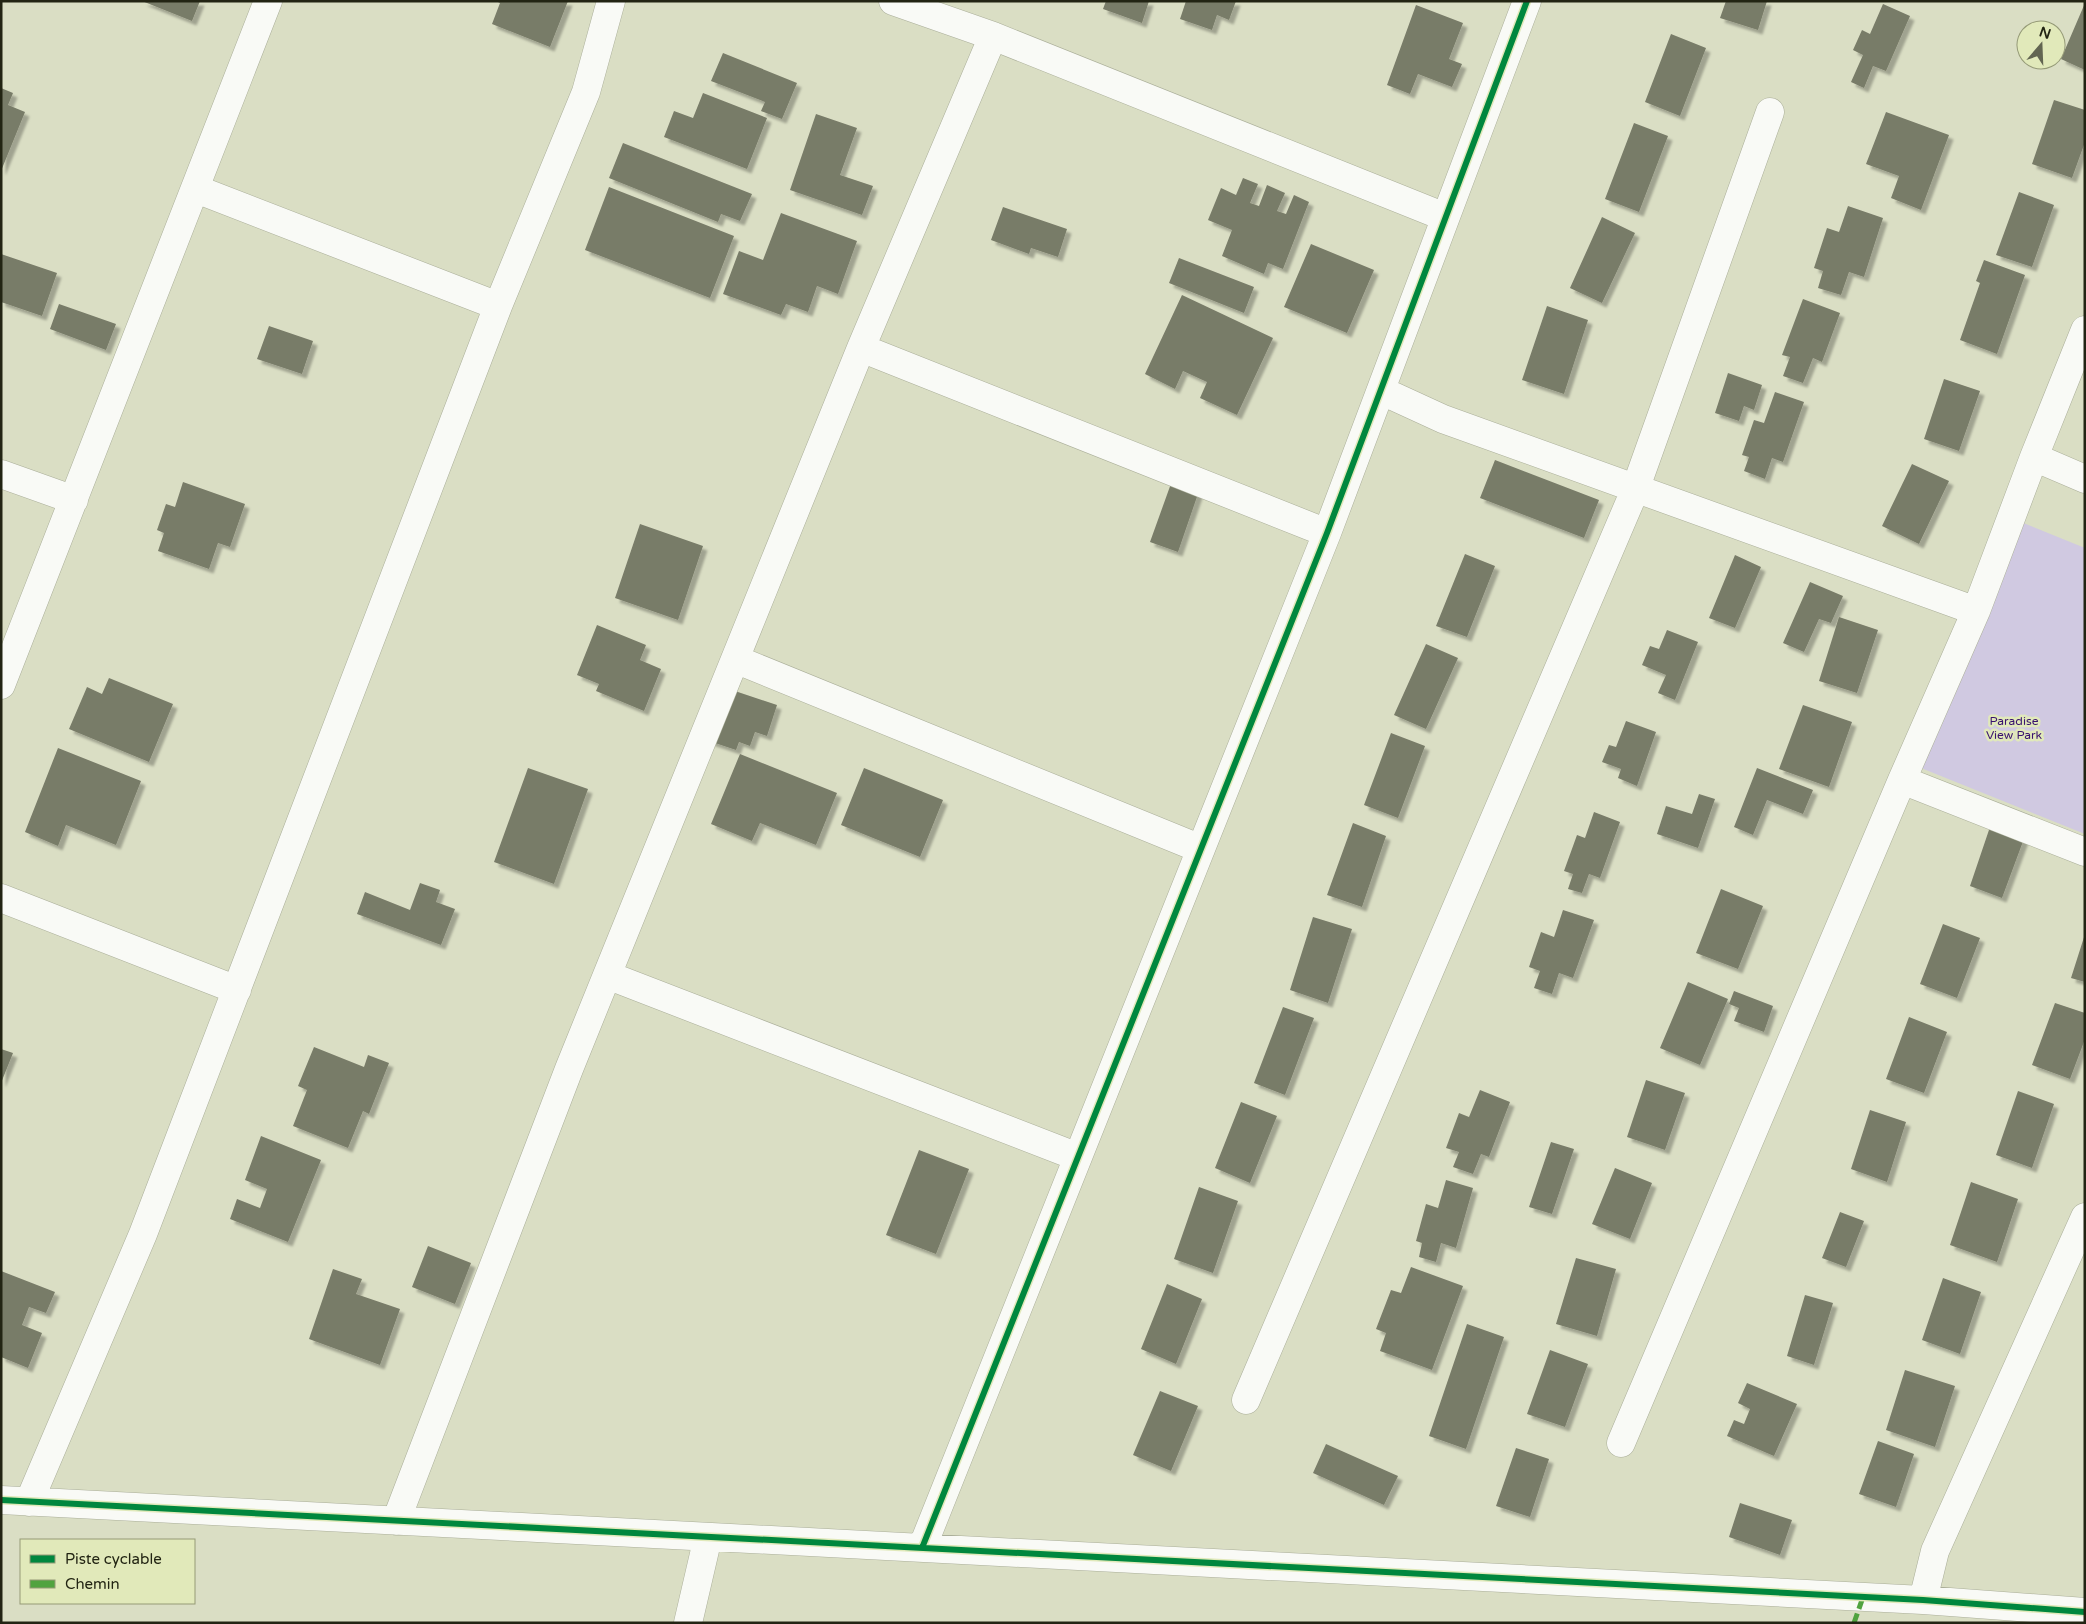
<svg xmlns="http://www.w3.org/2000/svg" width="2086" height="1624" viewBox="0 0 2086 1624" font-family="'Varela Round',sans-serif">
  <defs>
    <filter id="shadow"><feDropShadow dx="4.5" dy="4.5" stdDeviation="1" flood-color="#0004"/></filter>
  </defs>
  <rect width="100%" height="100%" fill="#dadec4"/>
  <!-- green -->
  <path fill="#d0c9e1" d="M 2021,522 L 2085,548 L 2085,834 L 1921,768 Z"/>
  <!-- building -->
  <path fill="#787b68" filter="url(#shadow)" d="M 142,1 L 200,1 L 192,21 Z
    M 496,1 L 568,1 L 550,47 L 492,24 L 500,3 Z
    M 1106,1 L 1149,1 L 1142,23 L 1103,9 Z
    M 1186,1 L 1236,1 L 1229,20 L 1217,15 L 1212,30 L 1180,19 Z
    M 1726,1 L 1767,1 L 1758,30 L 1720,18 Z
    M 2085,3 L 2085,70 L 2061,59 Z
    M 1883,4 L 1910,16 L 1886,71 L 1873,66 L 1864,88 L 1851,82 L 1863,55 L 1853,50 L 1862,30 L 1870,34 Z
    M 1416,5 L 1463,23 L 1449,59 L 1462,64 L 1452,87 L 1418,74 L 1410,94 L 1387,85 Z
    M 1671,34 L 1706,48 L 1680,116 L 1645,102 Z
    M 723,53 L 797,83 L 782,119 L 761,111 L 765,102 L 711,81 Z
    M 1,88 L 13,93 L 8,105 L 25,112 L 1,171 Z
    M 703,93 L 767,118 L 747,169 L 664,137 L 674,111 L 693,118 Z
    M 2054,100 L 2085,110 L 2085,142 L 2072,178 L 2032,164 Z
    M 1886,112 L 1949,135 L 1921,210 L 1891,198 L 1899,176 L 1866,164 Z
    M 816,114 L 857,128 L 840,175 L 873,186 L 862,215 L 790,190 Z
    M 1634,123 L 1668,136 L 1639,212 L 1605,199 Z
    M 623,143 L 752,194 L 740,221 L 721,214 L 718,222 L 609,178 Z
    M 1243,178 L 1258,184 L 1250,203 L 1259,206 L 1267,185 L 1285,193 L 1277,211 L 1286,214 L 1294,195 L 1309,202 L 1283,269 L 1268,263 L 1264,274 L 1222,256 L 1232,230 L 1208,220 L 1221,188 L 1236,195 Z
    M 609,187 L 734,236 L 710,298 L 585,250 Z
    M 2019,192 L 2054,205 L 2032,267 L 1996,255 Z
    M 1848,206 L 1883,218 L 1864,277 L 1849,272 L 1841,295 L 1818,288 L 1823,271 L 1814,268 L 1827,228 L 1839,232 Z
    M 1003,207 L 1067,229 L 1058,257 L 1031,248 L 1029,254 L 991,240 Z
    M 781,213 L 857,241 L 838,294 L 817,286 L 808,312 L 786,304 L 781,315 L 723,294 L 739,251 L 763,260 Z
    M 1602,217 L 1635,233 L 1602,303 L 1570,288 Z
    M 1311,244 L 1374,270 L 1347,333 L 1284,307 Z
    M 1,254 L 57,273 L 42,316 L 1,302 Z
    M 1179,258 L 1254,287 L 1244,313 L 1169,283 Z
    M 1984,260 L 2025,275 L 1997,354 L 1960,340 L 1980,283 L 1976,281 Z
    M 1182,295 L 1273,338 L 1237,415 L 1200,398 L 1207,382 L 1183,371 L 1175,389 L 1145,374 Z
    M 1803,299 L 1840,313 L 1822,362 L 1813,358 L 1803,383 L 1783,376 L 1790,357 L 1782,355 Z
    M 59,304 L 116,324 L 106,350 L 50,329 Z
    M 1547,306 L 1588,320 L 1564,394 L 1522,380 Z
    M 269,326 L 313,341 L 302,374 L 257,359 Z
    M 1728,373 L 1762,385 L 1754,410 L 1744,406 L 1739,421 L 1715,413 Z
    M 1944,379 L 1980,391 L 1959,451 L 1924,439 Z
    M 1775,392 L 1804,402 L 1783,462 L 1772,458 L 1765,479 L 1744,471 L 1749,457 L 1742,455 L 1754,420 L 1764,423 Z
    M 1495,460 L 1599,500 L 1584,538 L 1480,498 Z
    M 1912,464 L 1949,481 L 1919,544 L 1882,526 Z
    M 1173,478 L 1200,488 L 1178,552 L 1150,542 Z
    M 183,482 L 245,504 L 230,547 L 218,543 L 209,569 L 158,551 L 164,533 L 157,530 L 166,504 L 175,507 Z
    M 640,524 L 703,546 L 678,620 L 615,598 Z
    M 1465,554 L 1495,566 L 1467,637 L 1436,626 Z
    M 1735,555 L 1761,567 L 1735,628 L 1709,618 Z
    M 1810,582 L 1843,596 L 1831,623 L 1819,619 L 1804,652 L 1783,643 Z
    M 1839,617 L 1878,630 L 1857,693 L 1819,681 Z
    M 597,625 L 646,645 L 640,660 L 661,669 L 644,711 L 596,691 L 599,684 L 577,675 Z
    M 1667,630 L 1698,642 L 1675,700 L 1658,693 L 1666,675 L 1642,665 L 1650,646 L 1659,649 Z
    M 1426,644 L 1458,658 L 1426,729 L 1394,715 Z
    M 109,678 L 173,704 L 149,762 L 69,729 L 87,687 L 102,694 Z
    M 726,688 L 777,705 L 767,736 L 755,732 L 750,746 L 739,742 L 736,750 L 709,741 Z
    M 1803,705 L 1852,722 L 1829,787 L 1779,769 Z
    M 1626,721 L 1656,732 L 1637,786 L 1618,778 L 1621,769 L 1602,762 L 1609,745 L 1616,747 Z
    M 1391,733 L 1425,746 L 1398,818 L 1364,805 Z
    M 58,748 L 141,781 L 116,845 L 66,825 L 58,846 L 25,832 Z
    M 740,754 L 837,793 L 816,845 L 760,823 L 752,841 L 711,824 Z
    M 528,768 L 588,789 L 554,884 L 494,862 Z
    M 864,768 L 943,800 L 920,857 L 841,825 Z
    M 1757,768 L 1813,790 L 1803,814 L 1767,800 L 1753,835 L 1734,827 Z
    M 1699,794 L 1715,799 L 1698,848 L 1657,834 L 1666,806 L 1692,814 Z
    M 1594,812 L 1620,822 L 1600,878 L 1589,874 L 1582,893 L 1568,889 L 1573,874 L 1564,871 L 1577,835 L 1585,838 Z
    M 1353,823 L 1386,836 L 1362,907 L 1327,895 Z
    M 1991,824 L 2025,836 L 2002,898 L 1970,886 Z
    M 420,883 L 440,890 L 436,902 L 455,909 L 441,945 L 357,914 L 365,892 L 410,910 Z
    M 1721,889 L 1763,906 L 1738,969 L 1696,953 Z
    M 1563,910 L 1594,920 L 1573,978 L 1559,973 L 1552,994 L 1534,988 L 1540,971 L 1529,967 L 1541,932 L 1554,937 Z
    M 1313,917 L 1352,929 L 1328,1003 L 1290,990 Z
    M 1943,924 L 1980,938 L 1957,998 L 1920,984 Z
    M 2085,934 L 2085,982 L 2071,978 Z
    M 1688,982 L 1728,999 L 1700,1065 L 1660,1048 Z
    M 1734,991 L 1773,1006 L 1764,1032 L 1734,1021 L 1739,1008 L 1729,1004 Z
    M 2055,1003 L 2085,1013 L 2085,1039 L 2070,1079 L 2032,1065 Z
    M 1283,1007 L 1314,1018 L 1285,1095 L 1254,1083 Z
    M 1909,1017 L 1947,1032 L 1924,1093 L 1886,1079 Z
    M 314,1047 L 364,1067 L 368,1055 L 389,1063 L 369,1114 L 363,1111 L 348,1148 L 293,1126 L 307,1090 L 298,1086 Z
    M 1,1049 L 13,1053 L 1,1083 Z
    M 1646,1080 L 1685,1093 L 1665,1150 L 1627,1137 Z
    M 1480,1090 L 1510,1102 L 1489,1157 L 1481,1154 L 1473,1174 L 1453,1167 L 1459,1152 L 1446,1148 L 1459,1113 L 1469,1117 Z
    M 2018,1091 L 2054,1104 L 2032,1168 L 1996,1155 Z
    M 1241,1102 L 1277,1116 L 1250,1183 L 1215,1168 Z
    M 1870,1110 L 1906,1122 L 1887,1182 L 1851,1169 Z
    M 261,1136 L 321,1160 L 288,1242 L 230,1219 L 237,1199 L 260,1208 L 267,1189 L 245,1180 Z
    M 1551,1142 L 1574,1149 L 1552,1214 L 1529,1207 Z
    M 919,1150 L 969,1169 L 936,1254 L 886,1235 Z
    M 1615,1168 L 1652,1183 L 1630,1239 L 1592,1224 Z
    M 1446,1180 L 1473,1188 L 1456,1248 L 1441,1243 L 1436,1262 L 1419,1257 L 1422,1243 L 1416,1241 L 1426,1204 L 1438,1208 Z
    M 1971,1182 L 2018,1199 L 1997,1262 L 1950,1245 Z
    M 1199,1187 L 1238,1201 L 1213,1273 L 1174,1259 Z
    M 1840,1212 L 1864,1221 L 1846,1267 L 1822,1258 Z
    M 428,1246 L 471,1263 L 455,1304 L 412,1287 Z
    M 1576,1258 L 1616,1269 L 1597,1336 L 1556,1324 Z
    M 1411,1267 L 1463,1286 L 1432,1370 L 1380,1351 L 1386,1333 L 1376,1329 L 1391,1290 L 1401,1293 Z
    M 333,1269 L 362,1279 L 356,1294 L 400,1309 L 380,1365 L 309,1339 Z
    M 1,1271 L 55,1292 L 46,1313 L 29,1307 L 22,1325 L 42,1333 L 28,1368 L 1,1357 Z
    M 1943,1278 L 1981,1292 L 1960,1354 L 1922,1340 Z
    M 1167,1284 L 1202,1299 L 1176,1364 L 1141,1349 Z
    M 1805,1295 L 1833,1303 L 1814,1365 L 1787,1356 Z
    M 1467,1324 L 1504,1337 L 1466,1449 L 1429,1436 Z
    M 1550,1350 L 1588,1364 L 1565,1427 L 1527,1414 Z
    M 1905,1370 L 1955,1386 L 1935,1447 L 1886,1430 Z
    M 1747,1383 L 1797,1404 L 1774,1456 L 1727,1436 L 1734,1420 L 1744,1424 L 1750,1409 L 1738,1403 Z
    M 1160,1391 L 1198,1406 L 1171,1471 L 1133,1455 Z
    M 1878,1441 L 1914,1454 L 1896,1507 L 1859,1494 Z
    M 1326,1444 L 1398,1476 L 1384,1505 L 1313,1473 Z
    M 1516,1448 L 1549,1459 L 1530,1517 L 1496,1506 Z
    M 1740,1503 L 1792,1520 L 1780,1555 L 1729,1537 Z"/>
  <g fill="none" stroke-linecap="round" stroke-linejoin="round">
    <defs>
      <path id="minor" d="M 893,1 L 993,36 L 1445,217
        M 196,189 L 498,306
        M 861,348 L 1327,533
        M 1382,391 L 1443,419 L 1976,611
        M 2034,457 L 2085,479
        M 1,474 L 74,500
        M 735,659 L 1201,849
        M 1,685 L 268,1
        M 1902,780 L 2085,852
        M 1,898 L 237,990
        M 607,975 L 1078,1157
        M 1246,1400 L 1635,490 L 1770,112
        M 1621,1443 L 1902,780 L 1976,611 L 2034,457 L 2085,330
        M 1,1500 L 1923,1600 L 2085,1612
        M 29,1502 L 143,1234 L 498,306 L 586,92 L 611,1
        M 396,1521 L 569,1069 L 861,348 L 993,36
        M 922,1548 L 1327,533 C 1395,356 1460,178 1527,1
        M 1923,1600 L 1935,1551 L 2085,1217
        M 688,1623 L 708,1537"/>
    </defs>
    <!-- minor casing -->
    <use href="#minor" stroke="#aaae99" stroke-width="29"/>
    <!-- minor -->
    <use href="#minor" stroke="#f9faf6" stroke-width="28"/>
    <!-- quiet -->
    <path stroke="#50a33f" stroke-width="5" stroke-dasharray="10 5" stroke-linecap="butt" d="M 1854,1623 L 1863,1597"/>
    <defs>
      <path id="cycleway" d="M 1,1500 L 1923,1600 L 2085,1612
        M 922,1548 L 1327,533 C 1395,356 1460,178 1527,1"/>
    </defs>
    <!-- cycleway casing -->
    <use href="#cycleway" stroke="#e1e9ba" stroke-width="9"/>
    <!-- cycleway -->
    <use href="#cycleway" stroke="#00873e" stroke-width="6"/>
  </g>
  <g text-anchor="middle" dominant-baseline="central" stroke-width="5" stroke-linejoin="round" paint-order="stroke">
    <!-- park labels -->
    <g font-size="12" fill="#39126e" stroke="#e1e9ba">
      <text x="2014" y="721">Paradise<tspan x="2014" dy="14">View Park</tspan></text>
    </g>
  </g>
  <!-- border -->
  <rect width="2086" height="1624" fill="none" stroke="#222413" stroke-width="5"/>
  <!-- legend -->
  <rect x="20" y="1539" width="175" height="65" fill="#e1e9ba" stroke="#959a77"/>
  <rect x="30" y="1555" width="25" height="8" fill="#00873e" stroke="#959a77"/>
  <text x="65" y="1564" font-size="15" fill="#222413">Piste cyclable</text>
  <rect x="30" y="1580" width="25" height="8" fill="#50a33f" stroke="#959a77"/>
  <text x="65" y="1589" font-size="15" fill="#222413">Chemin</text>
  <!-- north arrow -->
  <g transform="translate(2041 45) rotate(19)"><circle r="24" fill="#e1e9ba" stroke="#959a77"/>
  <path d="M0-4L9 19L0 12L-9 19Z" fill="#626551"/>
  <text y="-8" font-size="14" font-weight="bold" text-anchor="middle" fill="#222413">N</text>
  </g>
</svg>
